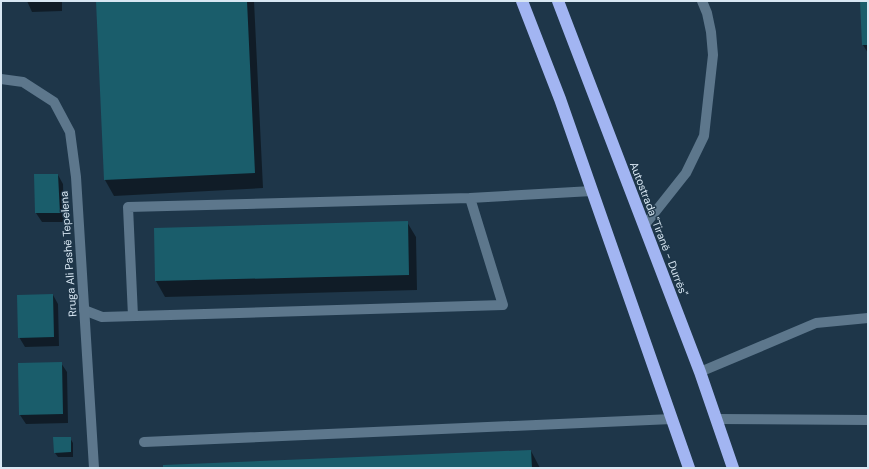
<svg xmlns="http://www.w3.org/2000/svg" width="869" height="469" viewBox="0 0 869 469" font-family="'DM Sans',sans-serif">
  <rect width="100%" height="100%" fill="#1e3649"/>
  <!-- shadow -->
  <path fill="#0007" d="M 27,1 L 62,1 L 62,11 L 32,12 Z
    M 97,1 L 254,1 L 263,188 L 114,196 L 105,180 Z
    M 861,1 L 868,1 L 868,53 L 863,45 Z
    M 58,175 L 63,184 L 64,222 L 42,222 L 36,213 Z
    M 407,222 L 416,237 L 417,290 L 165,297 L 156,281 L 155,229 Z
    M 53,295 L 58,304 L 59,346 L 25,347 L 19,337 Z
    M 61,363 L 67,372 L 68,423 L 26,424 L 20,415 Z
    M 70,438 L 73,443 L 73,457 L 58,457 L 55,453 Z
    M 531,451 L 540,468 L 164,468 Z"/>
  <!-- building -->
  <path fill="#1a5d6b" d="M 96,1 L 247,1 L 255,173 L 104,180 Z
    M 860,1 L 868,1 L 868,45 L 862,45 Z
    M 34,174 L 58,174 L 60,213 L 35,213 Z
    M 408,221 L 409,275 L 155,281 L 154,228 Z
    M 53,294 L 54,337 L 18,338 L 17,295 Z
    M 62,362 L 63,414 L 19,415 L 18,363 Z
    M 53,437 L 71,437 L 71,452 L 54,453 Z
    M 531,450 L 532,468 L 163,468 L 163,465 Z"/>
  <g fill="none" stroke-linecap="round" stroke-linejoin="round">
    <!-- lane -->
    <path stroke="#5d778c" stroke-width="10" d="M 644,226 L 686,173 L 704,136 L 713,55 L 711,32 L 707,13 L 702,1
      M 84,310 L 102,317 L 503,305 L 470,198 L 592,191
      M 133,316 L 128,207 L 470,198
      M 700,372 L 816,323 L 868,318
      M 716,419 L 868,420
      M 144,442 L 672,419"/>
    <!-- street -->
    <path stroke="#5d778c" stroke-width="10" d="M 1,79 L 23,82 L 54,102 L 70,132 L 76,177 L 94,468"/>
    <!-- highway -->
    <path stroke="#a2b5f2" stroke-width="12" d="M 522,1 L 560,99 L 689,468
      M 558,1 L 700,372 L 733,468"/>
  </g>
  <g text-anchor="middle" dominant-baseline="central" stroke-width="3" stroke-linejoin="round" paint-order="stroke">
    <!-- street labels -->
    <g font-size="11" fill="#d8e7f3" stroke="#1e3649">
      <text transform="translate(659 229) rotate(69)">Autostrada "Tiranë - Durrës"</text>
      <text transform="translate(68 254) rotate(-94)">Rruga Ali Pashë Tepelena</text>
    </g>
  </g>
  <!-- border -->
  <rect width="869" height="469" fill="none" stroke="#d8e7f3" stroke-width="4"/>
</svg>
